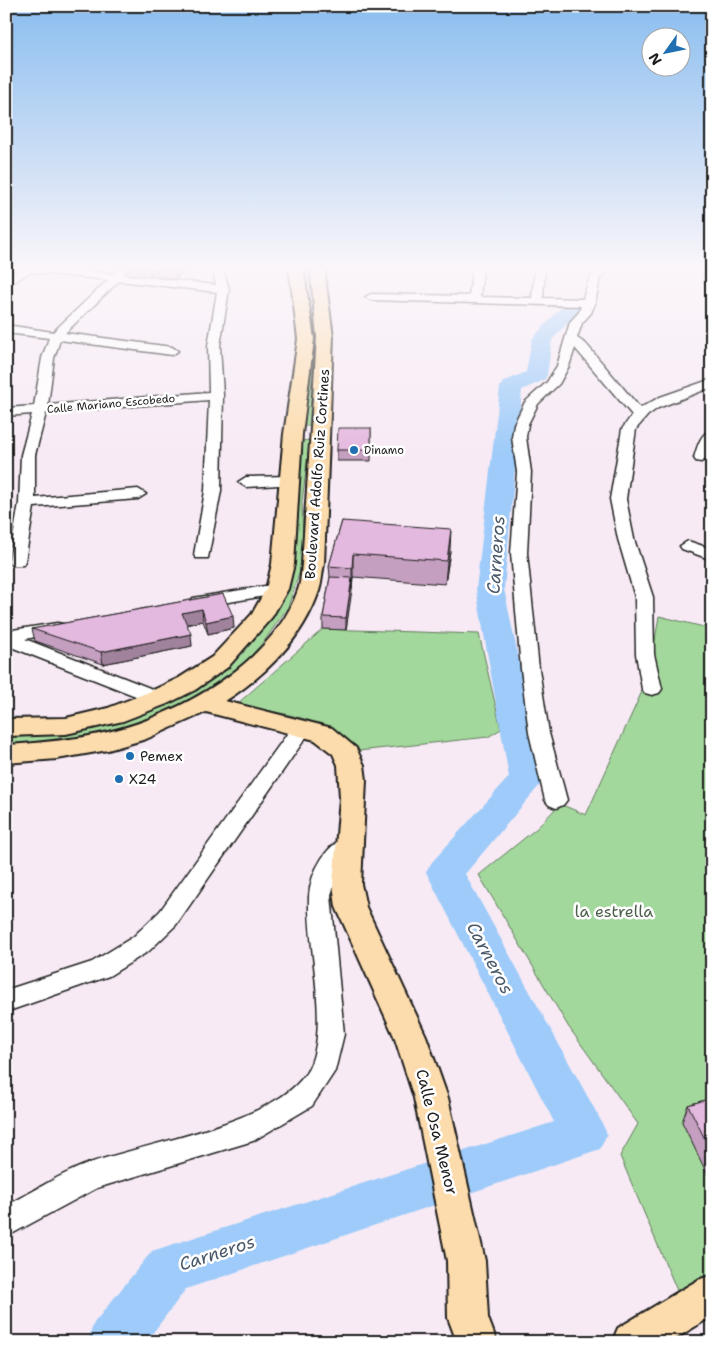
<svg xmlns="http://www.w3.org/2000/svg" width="718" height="1348" viewBox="0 0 718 1348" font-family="'Shantell Sans',sans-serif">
  <rect width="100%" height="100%" fill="#f7eaf5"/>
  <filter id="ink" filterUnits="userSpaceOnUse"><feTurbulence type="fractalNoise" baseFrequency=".02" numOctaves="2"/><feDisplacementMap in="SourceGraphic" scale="10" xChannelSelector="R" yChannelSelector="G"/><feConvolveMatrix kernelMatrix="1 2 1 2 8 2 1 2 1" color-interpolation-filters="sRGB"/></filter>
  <g filter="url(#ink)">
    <!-- green -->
    <path fill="#a3d89c" stroke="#607a5c" d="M 39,266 L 113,266 L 103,273 L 36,268 Z
      M 302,266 L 307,266 L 306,282 L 315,332 L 309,426 L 301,426 Z
      M 310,440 L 302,501 L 303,562 L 288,607 L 265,640 L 240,668 L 193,701 L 148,720 L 69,741 L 6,746 L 6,738 L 67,733 L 143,713 L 186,696 L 231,665 L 256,637 L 279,606 L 295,563 L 295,501 L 301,441 Z
      M 659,616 L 712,629 L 712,1293 L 684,1307 L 620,1156 L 638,1124 L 568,1026 L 479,875 L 537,828 L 560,804 L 586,815 L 649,676 Z
      M 323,629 L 479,634 L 501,729 L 488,737 L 358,751 C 337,718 273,713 237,704 Z"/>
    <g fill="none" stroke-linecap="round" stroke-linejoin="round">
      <!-- river -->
      <path fill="#9ecbf9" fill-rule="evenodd" d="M 572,301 L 579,303 L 582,307 L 552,340 L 547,375 L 544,380 L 522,390 L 504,589 L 544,780 L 465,874 L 600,1119 L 607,1134 L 600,1149 L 186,1289 L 146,1342 L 87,1342 L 94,1323 L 152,1251 L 554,1122 L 426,872 L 432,862 L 509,777 L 476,589 L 500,387 L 503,382 L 526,372 L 532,339 L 565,303 Z"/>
      <defs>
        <path id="minor" d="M 20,266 L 35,266 L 114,274 L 123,266 L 134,266 L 126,275 L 216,285 L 212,266 L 222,266 L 229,289 L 220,346 L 223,395 L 221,491 L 208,558 L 196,558 L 194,555 L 205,491 L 209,400 L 46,413 L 35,455 L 35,498 L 138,489 L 146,494 L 138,499 L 34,507 L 25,561 L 23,565 L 11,565 L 9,561 L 19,503 L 21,455 L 32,414 L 6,416 L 6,408 L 34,406 L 42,358 L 49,338 L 6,333 L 6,325 L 53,332 L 108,280 L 30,272 L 6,287 L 6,278 L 21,268 ZM 119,281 L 217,292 L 208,346 L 209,392 L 48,405 L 54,358 L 60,340 L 172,355 L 178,351 L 172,347 L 65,333 Z
          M 473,266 L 483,266 L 480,297 L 532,298 L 535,266 L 545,266 L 543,298 L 583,299 C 589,280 590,266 614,266 L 600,278 L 595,303 L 591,313 L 582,323 L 577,338 L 586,344 L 640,408 L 660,397 L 712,379 L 712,387 L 658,408 L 648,415 L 636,429 L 626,499 L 634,539 L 653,597 L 654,654 L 662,689 L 659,693 L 652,695 L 645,693 L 642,689 L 636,654 L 635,597 L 618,539 L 610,499 L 622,429 L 632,415 L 575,348 L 569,366 L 559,384 L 538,404 L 528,424 L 526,437 L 531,472 L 527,553 L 539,669 L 549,733 L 567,800 L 563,805 L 556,808 L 549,805 L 545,800 L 529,733 L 521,669 L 511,553 L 517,472 L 512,437 L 514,424 L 525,402 L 547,382 L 557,366 L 570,322 L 579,312 L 581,306 L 371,300 L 365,297 L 371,294 L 469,296 Z
          M 703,266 L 712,266 L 712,290 L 706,287 Z
          M 712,430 L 712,447 L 708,458 L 701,462 L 696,461 L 694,458 C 697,448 700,433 712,430 Z
          M 289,476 L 294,478 L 297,481 L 294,484 L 246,487 L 238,482 L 246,477 Z
          M 688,541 L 712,549 L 712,560 L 682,549 L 680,546 Z
          M 277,584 L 283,585 L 286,589 L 283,593 L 199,607 L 193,606 L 190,602 L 193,598 Z
          M 57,623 L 63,624 L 66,628 L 63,632 L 25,639 L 165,694 L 168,698 L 165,702 L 158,704 L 151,702 L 6,645 L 6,631 Z
          M 302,721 L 309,723 L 312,728 L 309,733 L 176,925 L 149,951 L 109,976 L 6,1012 L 6,990 L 92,962 L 133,937 L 160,911 L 295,723 Z
          M 351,835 L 359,837 L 362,843 L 340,866 L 331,895 L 344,1034 L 335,1071 L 312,1106 L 253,1141 L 97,1188 L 6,1237 L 6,1206 C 33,1192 61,1173 90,1163 C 145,1143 285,1122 310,1066 C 329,1023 307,945 309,897 C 310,872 327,842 351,835 Z"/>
        <path id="major" d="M 289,266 L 303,266 L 314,339 L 302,434 L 294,564 L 288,589 L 272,617 L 228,667 L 195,690 L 167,704 L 123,721 L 66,734 L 6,736 L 6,719 L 66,718 L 108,708 L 149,692 L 179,678 L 212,657 L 252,614 L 266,589 L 272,564 L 284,434 L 298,339 Z
          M 313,266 L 327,266 L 325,276 L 333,337 L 324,564 C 322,573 322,582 319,591 C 303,638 266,675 225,701 L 332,728 L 356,748 L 364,765 L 366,780 L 361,884 L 366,907 L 426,1036 L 448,1098 L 485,1261 L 488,1318 L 497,1342 L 457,1342 L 448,1318 L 447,1261 L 414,1098 L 394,1036 L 336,907 L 333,884 L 340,798 L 338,765 L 333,754 L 315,740 L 206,712 L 146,739 L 108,750 L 57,759 L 6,763 L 6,745 C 40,743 75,740 108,732 C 179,715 273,663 298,590 C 301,582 301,572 302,564 L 317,337 L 311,276 Z
          M 712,1275 L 712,1316 L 670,1342 L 612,1342 L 618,1328 L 698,1280 Z"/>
      </defs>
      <!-- minor casing -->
      <use href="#minor" stroke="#1c1c1c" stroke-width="3"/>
      <!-- major casing -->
      <use href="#major" stroke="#1c1c1c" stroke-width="4"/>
      <!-- minor -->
      <use href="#minor" fill="#fff" fill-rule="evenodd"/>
      <!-- major -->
      <use href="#major" fill="#fcdcac" fill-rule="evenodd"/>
    </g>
    <!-- wall -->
    <path fill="#c49fc0" stroke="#1c1c1c" d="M 123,266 L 190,266 L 190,268 L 176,279 L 157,277 L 156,272 L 150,277 L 125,274 Z
      M 371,428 L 371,461 L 337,461 L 337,450 Z
      M 342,521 L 450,551 L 445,584 L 353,577 L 346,630 L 323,629 L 323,617 L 330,577 L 329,566 Z
      M 223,594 L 234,628 L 208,634 L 203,621 L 187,625 L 192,646 L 103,664 L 35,641 L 32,629 Z
      M 712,1098 L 712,1184 L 682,1122 L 688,1105 Z"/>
    <!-- shaded-wall -->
    <path fill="#a0829c" stroke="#1c1c1c" d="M 149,266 L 165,266 L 156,267 L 156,272 L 150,277 Z
      M 181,266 L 190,266 L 190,268 L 176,279 L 175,270 Z
      M 451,529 L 450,551 L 445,584 L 447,561 Z
      M 353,554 L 353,577 L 352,590 L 352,568 Z
      M 352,578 L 352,590 L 346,630 L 346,618 Z
      M 202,609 L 203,621 L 183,625 L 182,613 Z
      M 233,616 L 234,628 L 208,634 L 206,622 Z
      M 191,634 L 192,646 L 103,664 L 101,652 Z"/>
    <!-- building -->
    <path fill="#e4b9df" stroke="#1c1c1c" d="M 158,266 L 181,266 L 175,270 L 156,267 Z
      M 338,428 L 371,428 L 371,450 L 337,450 Z
      M 342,521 L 451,529 L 447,561 L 353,554 L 352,568 L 329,566 Z
      M 330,577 L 352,578 L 346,618 L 323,617 Z
      M 223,594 L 233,616 L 206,622 L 202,609 L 182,613 L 191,634 L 101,652 L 32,629 Z
      M 712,1098 L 712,1153 L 688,1105 Z"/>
  </g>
  <!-- sky -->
  <linearGradient id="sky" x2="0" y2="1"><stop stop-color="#8abdef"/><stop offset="0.59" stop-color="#fbf6fa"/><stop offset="1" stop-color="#fbf6fa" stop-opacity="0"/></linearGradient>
  <rect width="718" height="454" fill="url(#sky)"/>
  <!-- markers -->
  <g fill="#1f6fb2" stroke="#fff" stroke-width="2">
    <circle cx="354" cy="450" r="5"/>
    <circle cx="130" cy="756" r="5"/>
    <circle cx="119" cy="779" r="5"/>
  </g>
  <g text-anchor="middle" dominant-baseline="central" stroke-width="5" stroke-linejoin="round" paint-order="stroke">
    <!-- far-street labels -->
    <g font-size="11" fill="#1c1c1c" stroke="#fff">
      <text transform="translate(111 404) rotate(-5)">Calle Mariano Escobedo</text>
    </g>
    <!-- far-poi labels -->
    <g font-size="11" fill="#1c1c1c" stroke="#fff" text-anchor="start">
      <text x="364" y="450">Dinamo</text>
    </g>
    <!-- street labels -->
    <g font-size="14" fill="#1c1c1c" stroke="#fff">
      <text transform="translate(317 474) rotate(-86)">Boulevard Adolfo Ruiz Cortines</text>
    </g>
    <!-- poi labels -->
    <g font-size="14" fill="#1c1c1c" stroke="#fff" text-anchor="start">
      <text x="140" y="756">Pemex</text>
      <text x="129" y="779">X24</text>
    </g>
    <!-- near-park labels -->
    <g font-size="16" fill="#4b5e49" stroke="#fff">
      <text x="614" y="911">la estrella</text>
    </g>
    <!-- near-street labels -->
    <g font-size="16" fill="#1c1c1c" stroke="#fff">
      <text transform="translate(437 1132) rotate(76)">Calle Osa Menor</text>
    </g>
    <!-- near-water labels -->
    <g font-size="18" font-style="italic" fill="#4a5969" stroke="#fff">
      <text transform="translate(496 555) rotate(-86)">Carneros</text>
      <text transform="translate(490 958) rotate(62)">Carneros</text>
      <text transform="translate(217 1253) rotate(-18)">Carneros</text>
    </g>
  </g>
  <!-- margin -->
  <rect width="718" height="1348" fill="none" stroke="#fff" stroke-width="25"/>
  <rect x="12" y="12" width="693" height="1323" fill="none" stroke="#1c1c1c" stroke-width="2" filter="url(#ink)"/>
  <!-- north arrow -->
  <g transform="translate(666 52) rotate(237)"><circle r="24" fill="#ffffff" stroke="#a4a4a4"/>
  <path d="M0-4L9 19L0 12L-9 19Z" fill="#1f6fb2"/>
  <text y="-8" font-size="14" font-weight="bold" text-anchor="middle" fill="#1c1c1c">N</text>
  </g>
</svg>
